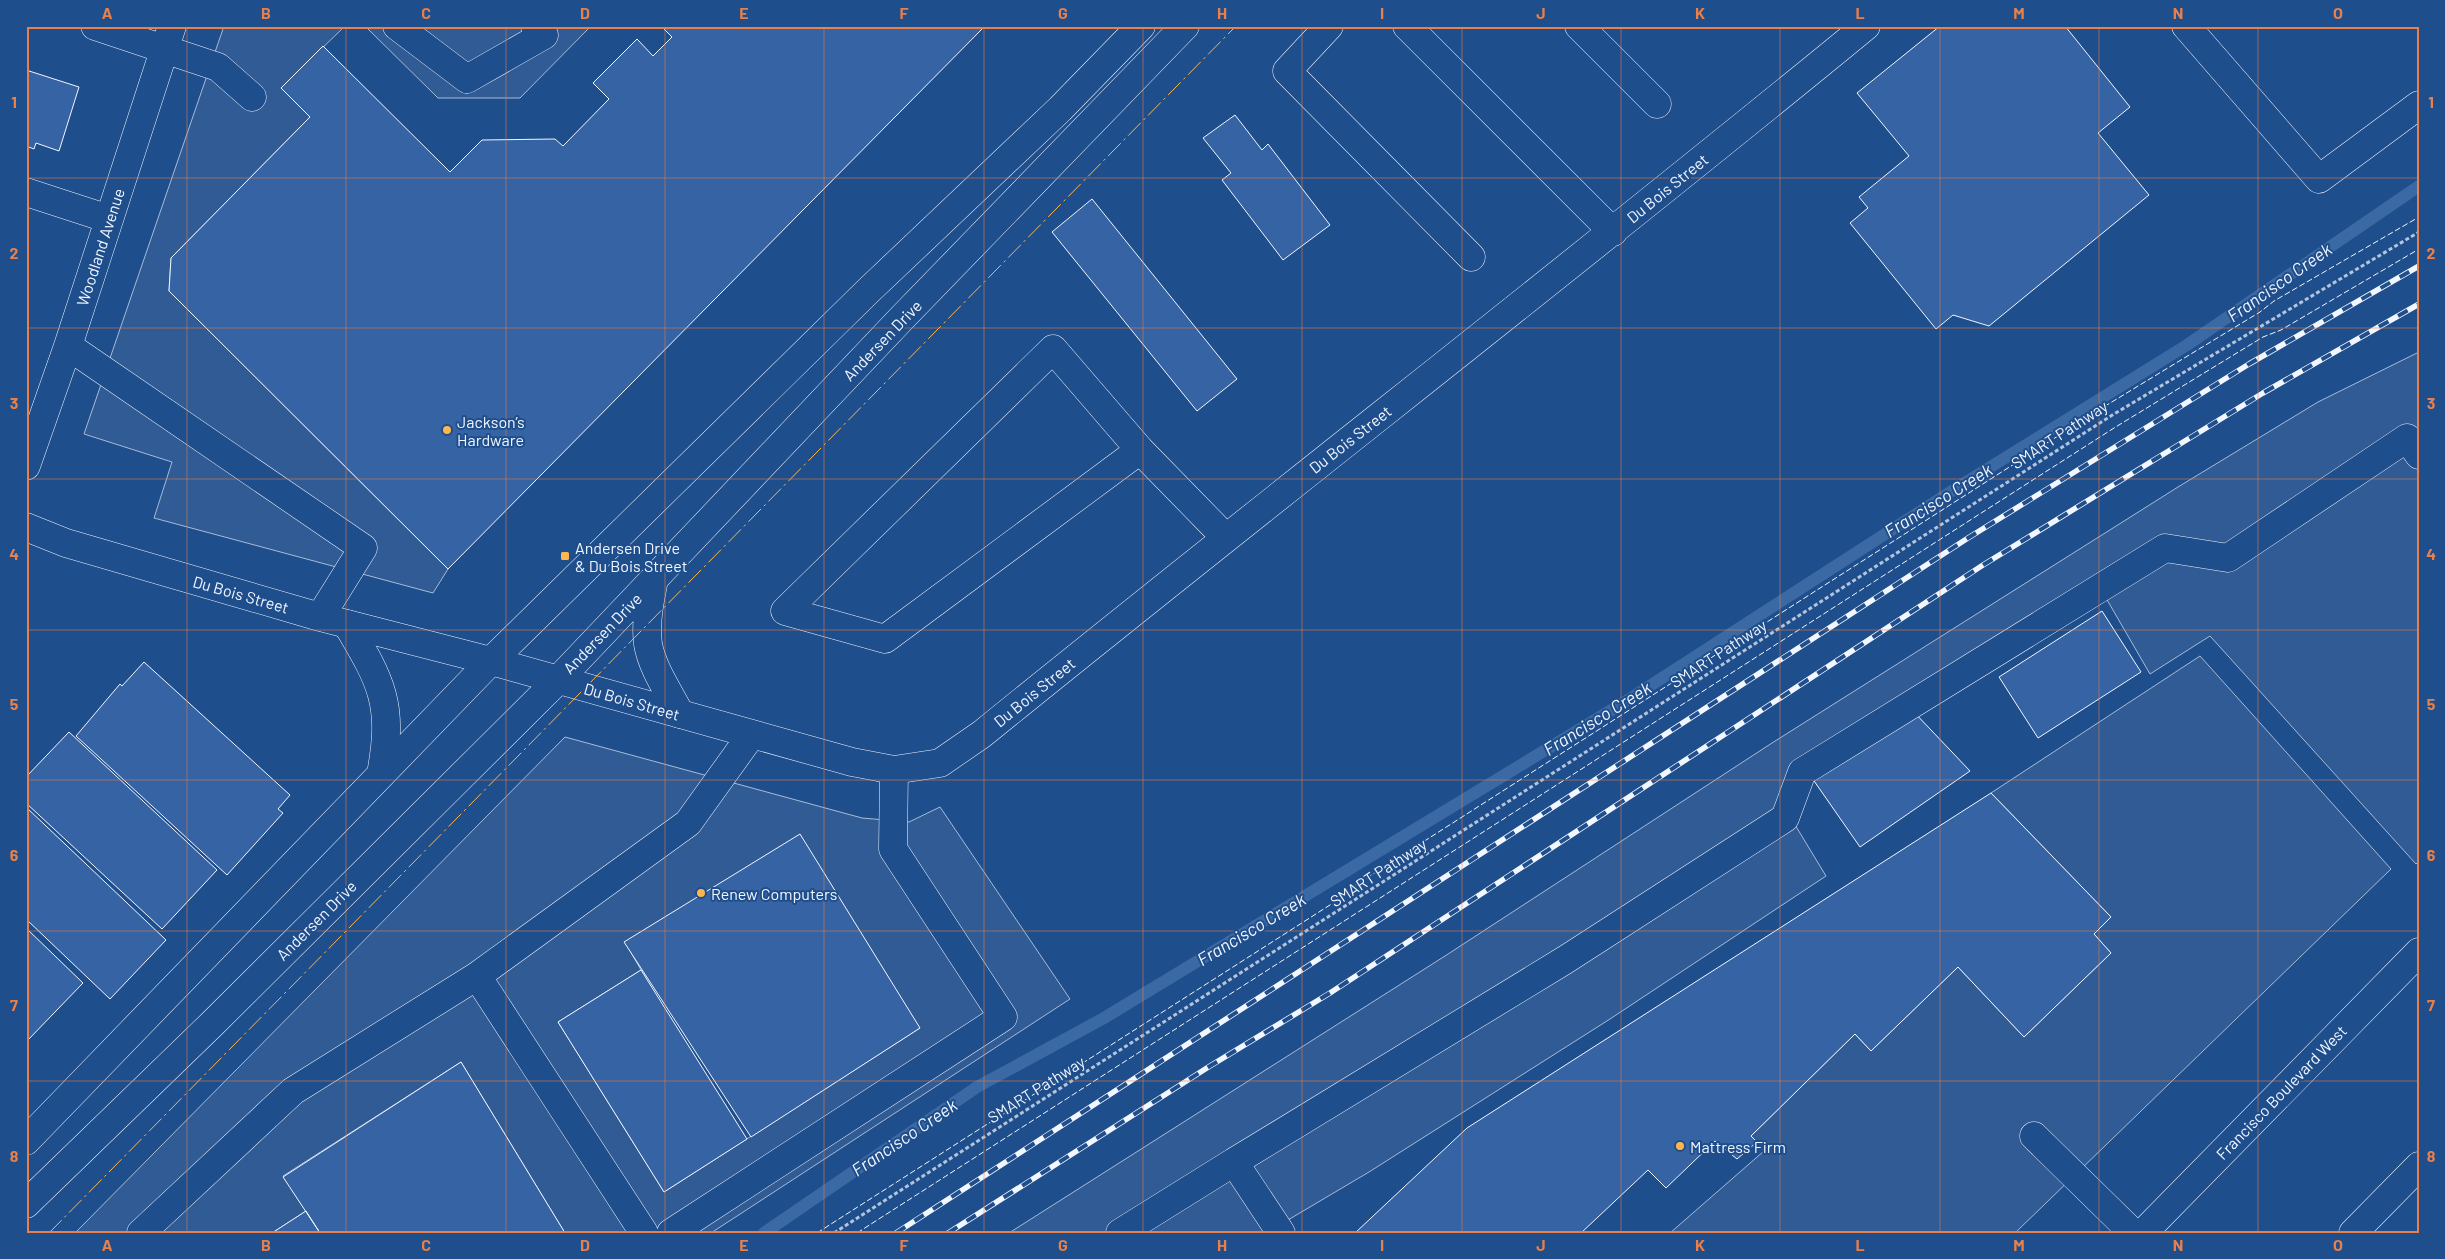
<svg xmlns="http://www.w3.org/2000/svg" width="2445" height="1259" viewBox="0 0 2445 1259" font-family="Barlow,sans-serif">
  <rect width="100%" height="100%" fill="#1f4e8c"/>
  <!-- parking -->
  <path fill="#305b95" stroke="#a8bbd7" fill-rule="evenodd" d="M 224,26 L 345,26 L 281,88 L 310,117 L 171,258 L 169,291 L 448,569 L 433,593 L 154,518 L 172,462 L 84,434 Z
    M 365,26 L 591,26 L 520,98 L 438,98 Z
    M 2419,352 L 2419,861 L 2416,864 L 2210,636 L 2150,674 L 2106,598 L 1780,800 L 1826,876 L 1610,1019 L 1369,1172 L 1266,1233 L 1009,1233 L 1445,956 L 1772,743 L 2178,487 L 2318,402 Z
    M 2200,656 L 2391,869 L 2015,1233 L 1670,1233 L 1764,1151 L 1751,1136 L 1855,1034 L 1871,1051 L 1958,967 L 2024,1037 L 2111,953 L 2094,934 L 2111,917 L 1991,793 Z
    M 565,737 L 862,818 L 909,822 L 940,807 L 1070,999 L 711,1233 L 565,1233 L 461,1062 L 283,1176 L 306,1211 L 272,1233 L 75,1233 ZM 625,942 L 920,1028 L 664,1192 L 558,1022 L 641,970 Z"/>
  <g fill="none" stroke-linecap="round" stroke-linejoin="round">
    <!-- stream -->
    <path stroke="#3b69a3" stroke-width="12" d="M 764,1233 L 977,1087 L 1104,1018 L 1628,700 L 1955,489 L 2187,345 L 2419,186"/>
  </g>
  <!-- building -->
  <path fill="#3563a3" stroke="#f2f6ff" d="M 661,26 L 985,26 L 448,569 L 169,291 L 171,258 L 310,117 L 281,88 L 323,46 L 450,172 L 482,140 L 555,139 L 563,146 L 609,99 L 593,83 L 637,39 L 653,56 L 672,37 Z
    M 1940,26 L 2065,26 L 2130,107 L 2098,133 L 2149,195 L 1989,326 L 1953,315 L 1936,329 L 1850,223 L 1868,208 L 1859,197 L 1909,156 L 1857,93 Z
    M 26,70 L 79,87 L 59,151 L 36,143 L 34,149 L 26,146 Z
    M 1235,115 L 1262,150 L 1268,144 L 1330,225 L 1283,260 L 1222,180 L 1231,173 L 1203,138 Z
    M 1092,199 L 1237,379 L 1197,411 L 1052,232 Z
    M 2102,611 L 2141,672 L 2038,738 L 1999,677 Z
    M 144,662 L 290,795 L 278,809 L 283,813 L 227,875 L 76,736 L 120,684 L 122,686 Z
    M 1912,710 L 1970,771 L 1860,847 L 1812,778 Z
    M 69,732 L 217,870 L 162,929 L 26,803 L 26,777 Z
    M 1991,793 L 2111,917 L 2094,934 L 2111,953 L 2024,1037 L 1958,967 L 1871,1051 L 1855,1034 L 1751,1136 L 1757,1142 L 1737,1159 L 1715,1141 L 1666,1188 L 1648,1170 L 1581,1233 L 1355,1233 L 1467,1128 Z
    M 26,807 L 166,940 L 110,999 L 26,919 Z
    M 800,834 L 920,1028 L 751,1137 L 624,942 Z
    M 26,928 L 83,983 L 27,1041 L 26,1041 Z
    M 641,970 L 747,1139 L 664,1192 L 558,1022 Z
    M 461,1062 L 565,1233 L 320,1233 L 283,1177 Z
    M 306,1211 L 320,1233 L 272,1233 Z"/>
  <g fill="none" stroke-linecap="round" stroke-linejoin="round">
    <defs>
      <path id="minor" d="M 95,26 L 218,67 L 252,97
        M 397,26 L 467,79 L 544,35 L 535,26
        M 1329,26 L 1287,71 L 1471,257
        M 1407,26 L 1613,232
        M 1579,26 L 1657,104
        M 2186,26 L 2319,179 L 2419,105
        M 26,192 L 109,219
        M 68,346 L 363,548 L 320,617
        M 1140,450 L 885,639 L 785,611 L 1053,349 L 1140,450 L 1225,537
        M 26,466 L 68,346 L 172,26
        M 26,527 L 66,543 L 320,617 L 491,661 L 852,762 L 894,770 L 940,763 L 982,734 C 1275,496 1574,266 1866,26
        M 477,976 L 644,1233
        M 2034,1136 L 2133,1233
        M 141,1233 L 293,1091 L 477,976 L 688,823 L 752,734
        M 671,1233 L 1003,1017 L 893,849 L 894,770
        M 1120,1233 L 1234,1162
        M 1281,1233 L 1234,1162 L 1565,960 L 1785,818 L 1802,772 L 2165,548 L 2228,558 L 2407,438 L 2419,455
        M 2143,1233 L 2419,952"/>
      <path id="major" d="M 654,579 C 650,600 645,622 648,644 C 652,668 669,692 680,714
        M 347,624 C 382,683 394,704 381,774
        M 26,1141 L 491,661 L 868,291 L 1060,109 L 1141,26
        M 26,1204 L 213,1023 L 558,680 L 900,320 L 1185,26"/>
      <path id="highway" d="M 2353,1233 L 2419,1166"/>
    </defs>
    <!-- minor casing -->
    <use href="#minor" stroke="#f2f6ff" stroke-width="29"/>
    <!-- major casing -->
    <use href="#major" stroke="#f2f6ff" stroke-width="29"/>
    <!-- highway casing -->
    <use href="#highway" stroke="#f2f6ff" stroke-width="29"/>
    <!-- path -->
    <path stroke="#b3c4dc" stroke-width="3" stroke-dasharray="4 2.5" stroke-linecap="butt" d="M 834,1233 L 2114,414 L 2419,232"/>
    <!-- minor -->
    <use href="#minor" stroke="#1f4e8c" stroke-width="28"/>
    <!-- major -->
    <use href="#major" stroke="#1f4e8c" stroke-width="28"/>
    <!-- highway -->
    <use href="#highway" stroke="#1f4e8c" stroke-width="28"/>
    <defs>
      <path id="rail" d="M 896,1233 L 1968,538 L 2249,364 L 2419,266
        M 948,1233 L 1210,1066 L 1330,993 L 1983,565 L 2263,393 L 2419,304"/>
    </defs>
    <!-- rail casing -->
    <use href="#rail" stroke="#f2f6ff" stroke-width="5.5"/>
    <!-- rail -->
    <use href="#rail" stroke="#1f4e8c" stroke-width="4" stroke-dasharray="11" stroke-linecap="butt"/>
    <!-- fence -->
    <path stroke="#f2f6ff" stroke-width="1" stroke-dasharray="6 2.5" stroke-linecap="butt" d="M 817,1233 L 1344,896 L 1351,888 L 2097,411 L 2260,312 L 2274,301 L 2419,217
      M 857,1233 L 2114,428 L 2263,337 L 2281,330 L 2419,249"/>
    <!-- power -->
    <path stroke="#ffb74d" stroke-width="1" stroke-dasharray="18 4 2.5 4" stroke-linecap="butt" d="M 49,1233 L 1236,26"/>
  </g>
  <!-- grid -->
  <path fill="none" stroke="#ea8049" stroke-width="1" stroke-opacity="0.55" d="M 187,26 L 187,1233M 346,26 L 346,1233M 506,26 L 506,1233M 665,26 L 665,1233M 824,26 L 824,1233M 984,26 L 984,1233M 1143,26 L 1143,1233M 1302,26 L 1302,1233M 1462,26 L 1462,1233M 1621,26 L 1621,1233M 1780,26 L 1780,1233M 1940,26 L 1940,1233M 2099,26 L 2099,1233M 2258,26 L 2258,1233M 26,178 L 2419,178M 26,328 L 2419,328M 26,479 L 2419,479M 26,630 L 2419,630M 26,780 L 2419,780M 26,931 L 2419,931M 26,1081 L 2419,1081"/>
  <!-- markers -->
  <g fill="#ffb74d" stroke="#1f4e8c" stroke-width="2">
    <circle cx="447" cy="430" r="5"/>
    <rect x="560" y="551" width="10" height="10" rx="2.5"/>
    <circle cx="701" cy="893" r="5"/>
    <circle cx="1680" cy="1146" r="5"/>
  </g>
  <g text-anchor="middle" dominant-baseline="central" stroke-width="4" stroke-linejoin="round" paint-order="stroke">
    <!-- street labels -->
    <g font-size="16" fill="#f2f6ff" stroke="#1f4e8c">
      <text transform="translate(1667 188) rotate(-39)">Du Bois Street</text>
      <text transform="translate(100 247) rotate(-72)">Woodland Avenue</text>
      <text transform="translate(882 340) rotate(-46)">Andersen Drive</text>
      <text transform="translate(2059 434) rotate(-33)">SMART Pathway</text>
      <text transform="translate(1350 439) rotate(-38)">Du Bois Street</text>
      <text transform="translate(241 594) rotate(16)">Du Bois Street</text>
      <text transform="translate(602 633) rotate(-46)">Andersen Drive</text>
      <text transform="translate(1718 653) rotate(-33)">SMART Pathway</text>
      <text transform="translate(1034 692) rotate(-39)">Du Bois Street</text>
      <text transform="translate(632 701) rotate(16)">Du Bois Street</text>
      <text transform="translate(1378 872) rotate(-33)">SMART Pathway</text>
      <text transform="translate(316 920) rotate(-45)">Andersen Drive</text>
      <text transform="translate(1036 1089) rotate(-32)">SMART Pathway</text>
      <text transform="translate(2281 1092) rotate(-46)">Francisco Boulevard West</text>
    </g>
    <!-- poi labels -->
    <g font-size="16" fill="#f2f6ff" stroke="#1f4e8c" text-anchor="start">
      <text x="457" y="421">Jackson’s<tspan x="457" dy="18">Hardware</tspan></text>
      <text x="575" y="547">Andersen Drive<tspan x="575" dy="18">&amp; Du Bois Street</tspan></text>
      <text x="711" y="893">Renew Computers</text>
      <text x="1690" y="1146">Mattress Firm</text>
    </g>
    <!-- water labels -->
    <g font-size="18" font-style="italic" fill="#f2f6ff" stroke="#1f4e8c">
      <text transform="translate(2279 282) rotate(-35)">Francisco Creek</text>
      <text transform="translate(1938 500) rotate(-32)">Francisco Creek</text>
      <text transform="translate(1597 718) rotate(-32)">Francisco Creek</text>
      <text transform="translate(1251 929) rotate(-31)">Francisco Creek</text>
      <text transform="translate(904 1137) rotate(-34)">Francisco Creek</text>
    </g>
  </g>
  <!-- border -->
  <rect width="2445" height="1259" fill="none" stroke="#1f4e8c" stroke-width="55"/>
  <rect x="28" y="28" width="2390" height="1204" fill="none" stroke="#ea8049" stroke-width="2"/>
  <g font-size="16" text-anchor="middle" font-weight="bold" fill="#ea8049">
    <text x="107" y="19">A</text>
    <text x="266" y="19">B</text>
    <text x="426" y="19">C</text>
    <text x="585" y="19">D</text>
    <text x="744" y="19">E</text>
    <text x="904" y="19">F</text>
    <text x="1063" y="19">G</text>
    <text x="1222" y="19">H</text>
    <text x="1382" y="19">I</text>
    <text x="1541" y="19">J</text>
    <text x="1700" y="19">K</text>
    <text x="1860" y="19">L</text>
    <text x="2019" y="19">M</text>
    <text x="2178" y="19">N</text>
    <text x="2338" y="19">O</text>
    <text x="14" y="108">1</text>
    <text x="2431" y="108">1</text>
    <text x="14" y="259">2</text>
    <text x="2431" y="259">2</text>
    <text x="14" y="409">3</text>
    <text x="2431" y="409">3</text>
    <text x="14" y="560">4</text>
    <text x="2431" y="560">4</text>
    <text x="14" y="710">5</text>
    <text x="2431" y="710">5</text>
    <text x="14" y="861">6</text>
    <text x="2431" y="861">6</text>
    <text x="14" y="1011">7</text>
    <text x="2431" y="1011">7</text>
    <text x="14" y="1162">8</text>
    <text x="2431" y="1162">8</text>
    <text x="107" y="1251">A</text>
    <text x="266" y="1251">B</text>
    <text x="426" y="1251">C</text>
    <text x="585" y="1251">D</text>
    <text x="744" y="1251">E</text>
    <text x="904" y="1251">F</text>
    <text x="1063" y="1251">G</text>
    <text x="1222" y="1251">H</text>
    <text x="1382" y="1251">I</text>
    <text x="1541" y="1251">J</text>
    <text x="1700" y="1251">K</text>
    <text x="1860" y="1251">L</text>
    <text x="2019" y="1251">M</text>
    <text x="2178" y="1251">N</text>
    <text x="2338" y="1251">O</text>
  </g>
</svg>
